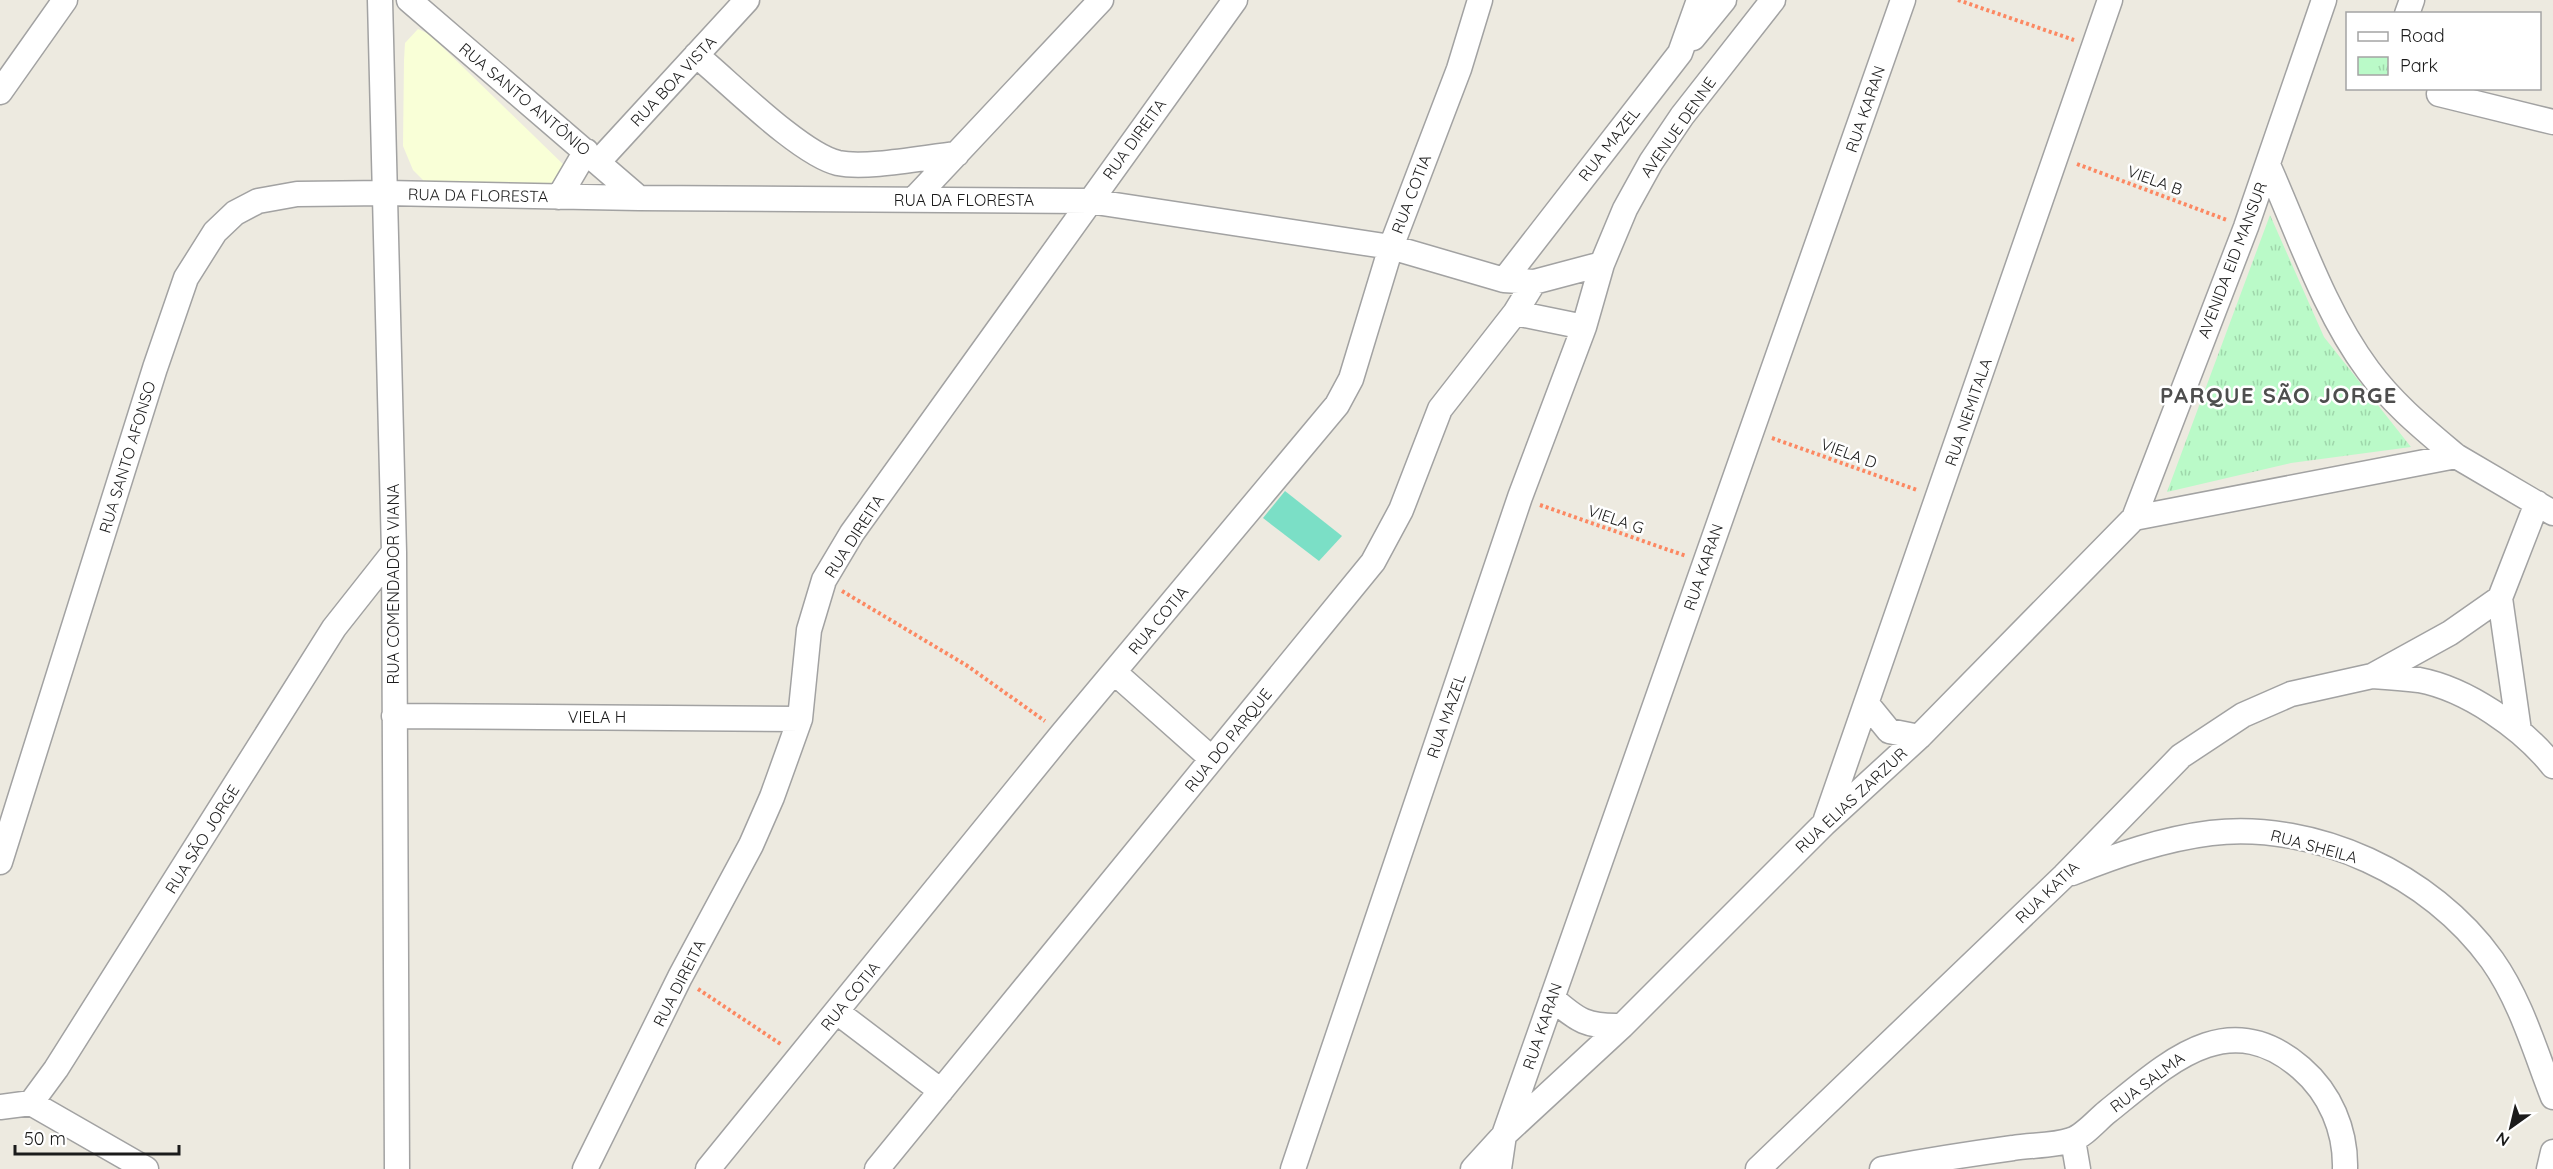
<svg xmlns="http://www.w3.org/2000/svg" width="2553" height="1169" viewBox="0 0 2553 1169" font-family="Quicksand,sans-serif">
  <defs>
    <pattern id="park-tufts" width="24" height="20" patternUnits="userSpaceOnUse" patternTransform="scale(1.5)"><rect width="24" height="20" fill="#bafac8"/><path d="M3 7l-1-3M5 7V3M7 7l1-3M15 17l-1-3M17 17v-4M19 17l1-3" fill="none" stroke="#9fd6ab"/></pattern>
  </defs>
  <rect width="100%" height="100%" fill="#edeae0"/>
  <!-- education -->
  <path fill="#f9ffd7" d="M 418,29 L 429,34 L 568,169 L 557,188 L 430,187 L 413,170 L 403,146 L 404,60 L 405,43 Z"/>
  <!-- park -->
  <path fill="url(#park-tufts)" d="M 2270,215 L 2324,337 L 2411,447 L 2291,463 L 2167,492 Z"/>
  <!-- pitch -->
  <path fill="#7bdfc6" d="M 1285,491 L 1342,536 L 1319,561 L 1263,518 Z"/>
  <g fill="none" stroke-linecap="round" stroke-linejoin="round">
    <defs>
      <path id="minor" d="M 380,0 L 394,552 L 397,1169
        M 409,0 L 639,198
        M 2407,14 L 2412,0
        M 1693,38 L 1724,0
        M 696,55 C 729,82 800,154 838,163 C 867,169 926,157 957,154
        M 0,92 L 65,0
        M 2439,94 L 2553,122
        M 599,161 L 747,0
        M 2268,165 C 2298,232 2324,311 2368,370 C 2393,404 2424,429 2456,456
        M 559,197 L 586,151
        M 915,198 L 1101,0
        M 1504,280 L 1680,53 L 1699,0
        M 1515,313 L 1584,327
        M 2134,518 L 2246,227 L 2324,0
        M 2500,598 L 2519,731
        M 1114,672 L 1212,759
        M 2372,676 C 2388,677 2403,678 2419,680 C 2467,689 2523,728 2553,766
        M 1867,704 L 1889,731 L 1919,737
        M 394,716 L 800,719
        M 1826,819 L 2110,0
        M 0,862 L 155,368 L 186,278 L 215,232 L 235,213 L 258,201 L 297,194 L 386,193 L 639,198 L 1089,201 L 1391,247 L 1504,280 L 1534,282 L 1602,264
        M 2072,873 C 2117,855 2163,839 2211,833 C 2316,821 2431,875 2492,960 C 2521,1001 2535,1051 2553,1097
        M 1552,998 C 1578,1021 1587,1027 1622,1026
        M 837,1012 L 941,1091
        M 31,1103 L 146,1169
        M 0,1107 L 31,1103 L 56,1069 L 334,628 L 394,552
        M 2073,1140 L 2078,1169
        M 585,1169 L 680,977 L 751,845 L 772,797 L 800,719 L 809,630 L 824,580 L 852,533 L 1235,0
        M 708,1169 L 1062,734 L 1337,405 L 1351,379 L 1391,247 L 1459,69 L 1480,0
        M 877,1169 L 1373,562 L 1401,510 L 1440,409 L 1515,313 L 1534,282
        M 1293,1169 L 1520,497 L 1584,327 L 1602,264 L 1625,209 L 1651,162 L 1682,116 L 1773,0
        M 1473,1169 L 1504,1135 L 1622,1026 L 1824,824 L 1919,737 L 2134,518 L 2456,456 L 2553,513
        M 1499,1169 L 1504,1135 L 1903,0
        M 1758,1169 L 2064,876 L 2181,756 L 2243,715 L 2291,694 L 2372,676 L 2450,633 L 2500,598 L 2537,503
        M 1882,1169 C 1925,1161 1969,1154 2013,1148 C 2031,1145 2054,1146 2071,1140 C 2084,1136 2097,1120 2107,1112 C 2167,1064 2227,1004 2301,1068 C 2330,1093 2346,1130 2345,1169
        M 2549,1169 L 2553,1152"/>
    </defs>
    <!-- minor casing -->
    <use href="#minor" stroke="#a2a2a2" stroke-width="27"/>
    <!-- path -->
    <path stroke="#fc8862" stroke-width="4" stroke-dasharray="3 3" stroke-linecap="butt" d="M 1958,0 L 2074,40
      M 2077,164 L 2227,220
      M 1772,438 L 1917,490
      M 1540,505 L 1686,556
      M 842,591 L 966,665 L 1045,721
      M 698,989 L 782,1045"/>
    <!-- minor -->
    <use href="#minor" stroke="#fff" stroke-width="24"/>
  </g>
  <g text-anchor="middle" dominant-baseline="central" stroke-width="5" stroke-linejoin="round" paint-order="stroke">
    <!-- street labels -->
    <g font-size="16" fill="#1b1b1b" stroke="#fff">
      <text transform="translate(673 81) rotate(-47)">RUA BOA VISTA</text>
      <text transform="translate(525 99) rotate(40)">RUA SANTO ANTÔNIO</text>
      <text transform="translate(1865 109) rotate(-71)">RUA KARAN</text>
      <text transform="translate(1678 127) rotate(-55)">AVENUE DENNE</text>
      <text transform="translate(1134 139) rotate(-54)">RUA DIREITA</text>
      <text transform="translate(1609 144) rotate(-52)">RUA MAZEL</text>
      <text transform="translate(2155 180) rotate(20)">VIELA B</text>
      <text transform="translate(1411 194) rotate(-69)">RUA COTIA</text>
      <text transform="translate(478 195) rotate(1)">RUA DA FLORESTA</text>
      <text x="964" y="200">RUA DA FLORESTA</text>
      <text transform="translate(2232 260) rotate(-69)">AVENIDA EID MANSUR</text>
      <text transform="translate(1968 412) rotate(-71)">RUA NEMITALA</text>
      <text transform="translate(1849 453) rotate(20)">VIELA D</text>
      <text transform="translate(127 457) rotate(-73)">RUA SANTO AFONSO</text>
      <text transform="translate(1616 519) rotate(19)">VIELA G</text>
      <text transform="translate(854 536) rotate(-57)">RUA DIREITA</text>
      <text transform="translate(1703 567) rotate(-71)">RUA KARAN</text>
      <text transform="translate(393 584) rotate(-90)">RUA COMENDADOR VIANA</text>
      <text transform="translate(1158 620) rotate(-50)">RUA COTIA</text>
      <text transform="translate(1446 716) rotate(-71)">RUA MAZEL</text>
      <text x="597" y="717">VIELA H</text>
      <text transform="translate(1228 740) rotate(-51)">RUA DO PARQUE</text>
      <text transform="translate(1851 800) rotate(-43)">RUA ELIAS ZARZUR</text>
      <text transform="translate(202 839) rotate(-58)">RUA SÃO JORGE</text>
      <text transform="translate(2314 846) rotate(15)">RUA SHEILA</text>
      <text transform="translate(2047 892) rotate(-44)">RUA KATIA</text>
      <text transform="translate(679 983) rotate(-63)">RUA DIREITA</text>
      <text transform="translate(850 996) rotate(-51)">RUA COTIA</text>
      <text transform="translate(1542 1026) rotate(-71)">RUA KARAN</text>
      <text transform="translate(2147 1082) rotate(-37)">RUA SALMA</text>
    </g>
    <!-- district labels -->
    <g font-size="22" font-weight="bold" letter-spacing="1.5" fill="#4e4e4e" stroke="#fff">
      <text x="2279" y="395">PARQUE SÃO JORGE</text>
    </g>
  </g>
  <!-- legend -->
  <rect x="2346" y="12" width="195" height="78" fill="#ffffff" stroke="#a4a4a4" stroke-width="1.5"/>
  <rect x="2358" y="32" width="30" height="9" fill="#ffffff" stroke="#a4a4a4" stroke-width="1.5"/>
  <text x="2400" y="42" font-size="18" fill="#1b1b1b">Road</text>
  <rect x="2358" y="57" width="30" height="18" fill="url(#park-tufts)" stroke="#a4a4a4" stroke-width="1.5"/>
  <text x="2400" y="72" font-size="18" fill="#1b1b1b">Park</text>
  <!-- north arrow -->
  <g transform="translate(2511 1127) rotate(214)" stroke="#ffffff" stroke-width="4.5" paint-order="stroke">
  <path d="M0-4.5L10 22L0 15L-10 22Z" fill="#1b1b1b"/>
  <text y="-9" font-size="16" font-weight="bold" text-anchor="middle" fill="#1b1b1b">N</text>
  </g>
  <!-- scale -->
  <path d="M15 1145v9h164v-9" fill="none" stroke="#1b1b1b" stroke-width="3"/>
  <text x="24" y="1145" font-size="18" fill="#1b1b1b" stroke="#ffffff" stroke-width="4.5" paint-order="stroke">50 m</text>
</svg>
